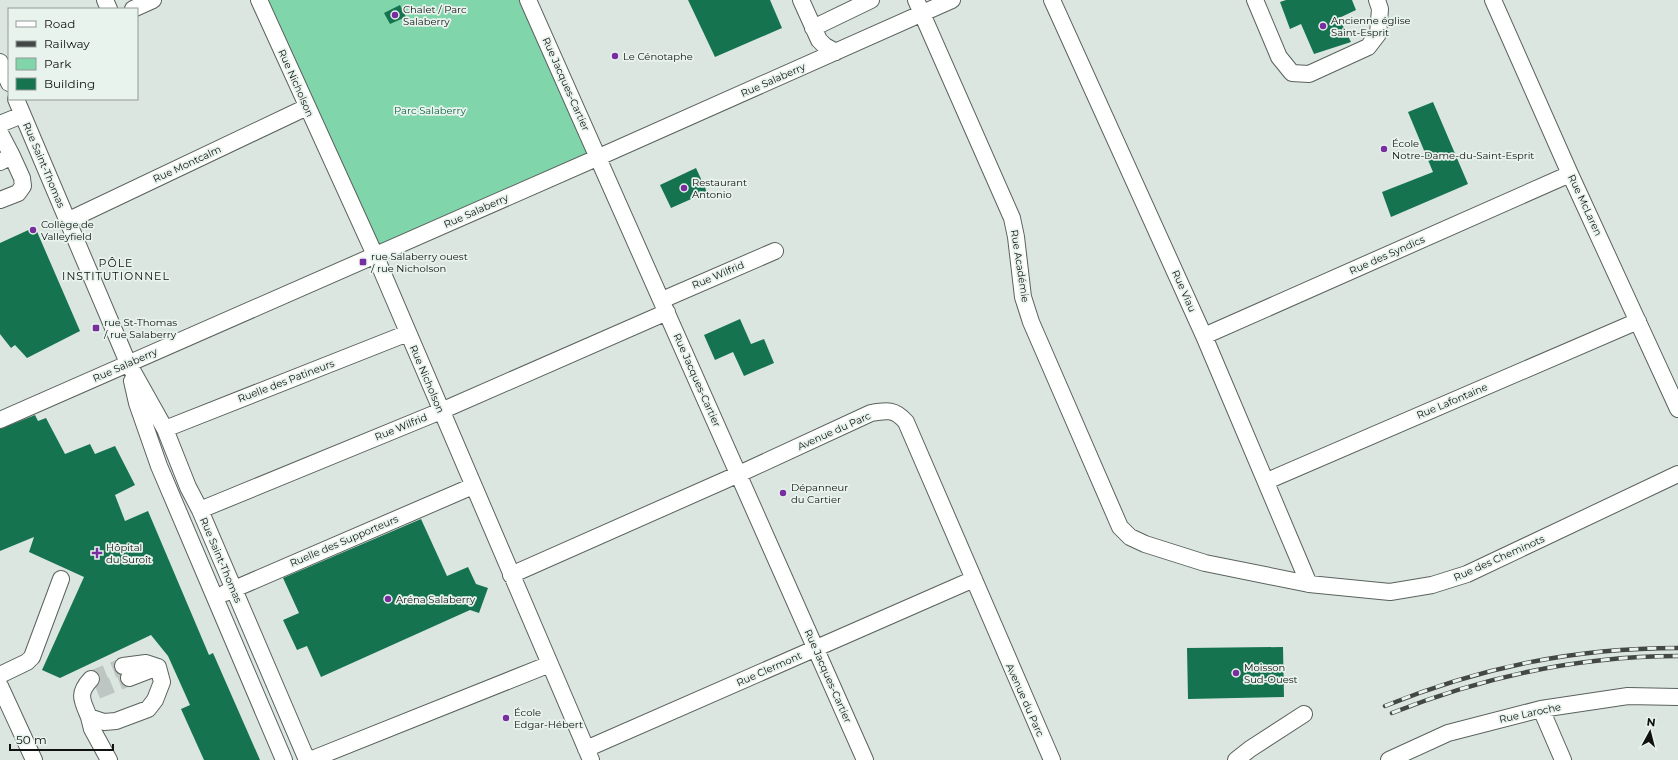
<svg xmlns="http://www.w3.org/2000/svg" width="1678" height="760" viewBox="0 0 1678 760" font-family="Montserrat,sans-serif">
  <rect width="100%" height="100%" fill="#dce6e1"/>
  <!-- green -->
  <path fill="#81d5ab" d="M 259,0 L 528,0 L 599,157 L 375,255 Z"/>
  <!-- building -->
  <path fill="#15744f" d="M 688,0 L 770,0 L 782,28 L 715,57 Z
    M 1286,0 L 1352,0 L 1356,10 L 1339,18 L 1351,42 L 1314,54 L 1301,24 L 1290,29 L 1280,2 Z
    M 400,5 L 406,17 L 390,24 L 384,13 Z
    M 1433,102 L 1468,184 L 1391,217 L 1382,192 L 1433,172 L 1408,112 Z
    M 696,168 L 707,192 L 671,208 L 660,185 Z
    M 35,227 L 80,331 L 27,358 L 15,345 L 11,348 L 0,334 L 0,243 Z
    M 740,319 L 751,344 L 764,339 L 774,363 L 744,376 L 733,352 L 715,360 L 704,335 Z
    M 35,415 L 38,421 L 46,418 L 65,454 L 90,444 L 95,454 L 115,446 L 135,485 L 115,495 L 125,521 L 148,511 L 209,655 L 213,653 L 260,760 L 204,760 L 181,709 L 190,705 L 168,656 L 151,635 L 60,678 L 42,670 L 84,577 L 29,552 L 34,537 L 0,551 L 0,429 Z
    M 421,519 L 447,576 L 468,567 L 476,584 L 488,588 L 479,613 L 470,610 L 321,677 L 307,646 L 297,650 L 283,620 L 299,613 L 283,578 Z
    M 1283,647 L 1284,697 L 1188,699 L 1187,648 Z"/>
  <g fill="none" stroke-linecap="round" stroke-linejoin="round">
    <!-- minor-tunnel -->
    <path stroke="#bdc6c2" stroke-width="16" stroke-dasharray="16 8" stroke-linecap="butt" d="M 91,679 L 123,666
      M 97,691 L 129,678"/>
    <defs>
      <path id="minor" d="M 105,0 L 109,9
        M 259,0 L 375,255 L 591,760
        M 528,0 L 865,760
        M 801,0 L 819,40 L 825,46 L 836,52
        M 916,0 L 1012,218 L 1016,237 L 1023,297 L 1031,322 L 1120,527 L 1130,537 L 1145,544 L 1205,563 L 1309,584 L 1390,592 L 1432,585 L 1467,574 L 1678,474
        M 1052,0 L 1204,336 L 1309,584
        M 1255,0 L 1279,57 L 1292,73 L 1309,74 L 1368,47 L 1378,34 L 1380,9 L 1377,0
        M 1493,0 L 1570,174 L 1678,409
        M 133,9 L 153,0
        M 813,28 L 871,0
        M 0,62 L 9,83
        M 16,99 L 128,363 L 165,429 L 188,487 L 200,510 L 307,760
        M 0,124 L 22,115
        M 0,133 L 12,156 L 0,162
        M 0,200 L 18,193 L 23,186 L 22,178 L 12,156
        M 67,221 L 307,107
        M 662,300 L 775,251
        M 1204,336 L 1570,174
        M 132,381 L 137,403 L 159,466 L 284,760
        M 0,420 L 599,157 L 952,0
        M 165,429 L 408,333
        M 1267,481 L 1638,321
        M 200,510 L 441,411 L 667,312
        M 511,575 L 739,474 L 871,413 C 887,410 895,409 906,422 L 1052,760
        M 225,593 L 473,486
        M 123,666 L 146,663 L 158,667
        M 0,675 L 27,662 L 32,657 L 61,579
        M 129,678 L 155,668
        M 91,679 C 77,694 82,700 89,717 L 104,722 L 116,721 L 148,709 L 155,700 L 162,682 L 158,667
        M 0,686 L 34,760
        M 1541,709 L 1563,760
        M 89,717 L 92,729 L 109,760
        M 586,749 L 974,579
        M 310,760 L 550,664
        M 1236,760 L 1250,749 L 1304,714
        M 1389,760 L 1448,733 L 1541,709 L 1628,696 L 1678,697"/>
    </defs>
    <!-- minor casing -->
    <use href="#minor" stroke="#5a625d" stroke-width="18"/>
    <!-- minor -->
    <use href="#minor" stroke="#fff" stroke-width="16"/>
    <defs>
      <path id="rail" d="M 1385,706 C 1481,667 1575,648 1678,648
        M 1392,713 C 1483,677 1579,656 1678,656"/>
    </defs>
    <!-- rail casing -->
    <use href="#rail" stroke="#434846" stroke-width="4.5"/>
    <!-- rail -->
    <use href="#rail" stroke="#e9f3ee" stroke-width="3" stroke-dasharray="9" stroke-linecap="butt"/>
  </g>
  <!-- markers -->
  <g fill="#792ea0" stroke="#e9f3ee" stroke-width="1.5">
    <circle cx="395" cy="15" r="4"/>
    <circle cx="1323" cy="26" r="4"/>
    <circle cx="615" cy="56" r="4"/>
    <circle cx="1384" cy="149" r="4"/>
    <circle cx="684" cy="188" r="4"/>
    <circle cx="33" cy="230" r="4"/>
    <rect x="359" y="258" width="8" height="8" rx="2"/>
    <rect x="92" y="324" width="8" height="8" rx="2"/>
    <circle cx="783" cy="493" r="4"/>
    <path d="M95 547h4v4h4v4h-4v4h-4v-4h-4v-4h4z"/>
    <circle cx="388" cy="599" r="4"/>
    <circle cx="1236" cy="673" r="4"/>
    <circle cx="506" cy="718" r="4"/>
  </g>
  <g text-anchor="middle" dominant-baseline="central" stroke-width="3.5" stroke-linejoin="round" paint-order="stroke">
    <!-- poi labels -->
    <g font-size="10" fill="#0f1210" stroke="#e9f3ee" text-anchor="start">
      <text x="403" y="9">Chalet / Parc<tspan x="403" dy="12">Salaberry</tspan></text>
      <text x="1331" y="20">Ancienne église<tspan x="1331" dy="12">Saint-Esprit</tspan></text>
      <text x="623" y="56">Le Cénotaphe</text>
      <text x="1392" y="143">École<tspan x="1392" dy="12">Notre-Dame-du-Saint-Esprit</tspan></text>
      <text x="692" y="182">Restaurant<tspan x="692" dy="12">Antonio</tspan></text>
      <text x="41" y="224">Collège de<tspan x="41" dy="12">Valleyfield</tspan></text>
      <text x="371" y="256">rue Salaberry ouest<tspan x="371" dy="12">/ rue Nicholson</tspan></text>
      <text x="104" y="322">rue St-Thomas<tspan x="104" dy="12">/ rue Salaberry</tspan></text>
      <text x="791" y="487">Dépanneur<tspan x="791" dy="12">du Cartier</tspan></text>
      <text x="106" y="547">Hôpital<tspan x="106" dy="12">du Suroît</tspan></text>
      <text x="396" y="599">Aréna Salaberry</text>
      <text x="1244" y="667">Moisson<tspan x="1244" dy="12">Sud-Ouest</tspan></text>
      <text x="514" y="712">École<tspan x="514" dy="12">Edgar-Hébert</tspan></text>
    </g>
    <!-- street labels -->
    <g font-size="10" fill="#0f1210" stroke="#e9f3ee">
      <text transform="translate(773 80) rotate(-24)">Rue Salaberry</text>
      <text transform="translate(296 83) rotate(66)">Rue Nicholson</text>
      <text transform="translate(566 84) rotate(66)">Rue Jacques-Cartier</text>
      <text transform="translate(187 164) rotate(-25)">Rue Montcalm</text>
      <text transform="translate(44 165) rotate(67)">Rue Saint-Thomas</text>
      <text transform="translate(1585 205) rotate(65)">Rue McLaren</text>
      <text transform="translate(476 211) rotate(-24)">Rue Salaberry</text>
      <text transform="translate(1387 255) rotate(-24)">Rue des Syndics</text>
      <text transform="translate(1020 266) rotate(81)">Rue Académie</text>
      <text transform="translate(718 275) rotate(-23)">Rue Wilfrid</text>
      <text transform="translate(1184 291) rotate(66)">Rue Viau</text>
      <text transform="translate(125 365) rotate(-24)">Rue Salaberry</text>
      <text transform="translate(427 379) rotate(67)">Rue Nicholson</text>
      <text transform="translate(697 380) rotate(66)">Rue Jacques-Cartier</text>
      <text transform="translate(286 381) rotate(-21)">Ruelle des Patineurs</text>
      <text transform="translate(1452 401) rotate(-23)">Rue Lafontaine</text>
      <text transform="translate(401 427) rotate(-22)">Rue Wilfrid</text>
      <text transform="translate(834 431) rotate(-24)">Avenue du Parc</text>
      <text transform="translate(344 541) rotate(-23)">Ruelle des Supporteurs</text>
      <text transform="translate(1499 558) rotate(-24)">Rue des Cheminots</text>
      <text transform="translate(221 560) rotate(67)">Rue Saint-Thomas</text>
      <text transform="translate(769 669) rotate(-24)">Rue Clermont</text>
      <text transform="translate(828 676) rotate(66)">Rue Jacques-Cartier</text>
      <text transform="translate(1025 700) rotate(66)">Avenue du Parc</text>
      <text transform="translate(1530 713) rotate(-12)">Rue Laroche</text>
    </g>
    <!-- park labels -->
    <g font-size="10" fill="#0d6544" stroke="#e9f3ee">
      <text x="430" y="110">Parc Salaberry</text>
    </g>
    <!-- neighbourhood labels -->
    <g font-size="11" letter-spacing="1" fill="#0f1210" stroke="#e9f3ee">
      <text x="116" y="263">PÔLE<tspan x="116" dy="13">INSTITUTIONNEL</tspan></text>
    </g>
  </g>
  <!-- legend -->
  <rect x="8" y="8" width="130" height="92" fill="#e9f3ee" stroke="#929995"/>
  <rect x="16" y="21" width="20" height="6" fill="#ffffff" stroke="#929995"/>
  <text x="44" y="28" font-size="12" fill="#0f1210">Road</text>
  <rect x="16" y="41" width="20" height="6" fill="#434846" stroke="#929995"/>
  <text x="44" y="48" font-size="12" fill="#0f1210">Railway</text>
  <rect x="16" y="58" width="20" height="12" fill="#81d5ab" stroke="#929995"/>
  <text x="44" y="68" font-size="12" fill="#0f1210">Park</text>
  <rect x="16" y="78" width="20" height="12" fill="#15744f" stroke="#929995"/>
  <text x="44" y="88" font-size="12" fill="#0f1210">Building</text>
  <!-- north arrow -->
  <g transform="translate(1650 732) rotate(7)" stroke="#e9f3ee" stroke-width="3" paint-order="stroke">
  <path d="M0-3L7 15L0 10L-7 15Z" fill="#0f1210"/>
  <text y="-6" font-size="11" font-weight="bold" text-anchor="middle" fill="#0f1210">N</text>
  </g>
  <!-- scale -->
  <path d="M10 744v6h103v-6" fill="none" stroke="#0f1210" stroke-width="2"/>
  <text x="16" y="744" font-size="12" fill="#0f1210" stroke="#e9f3ee" stroke-width="3" paint-order="stroke">50 m</text>
</svg>
